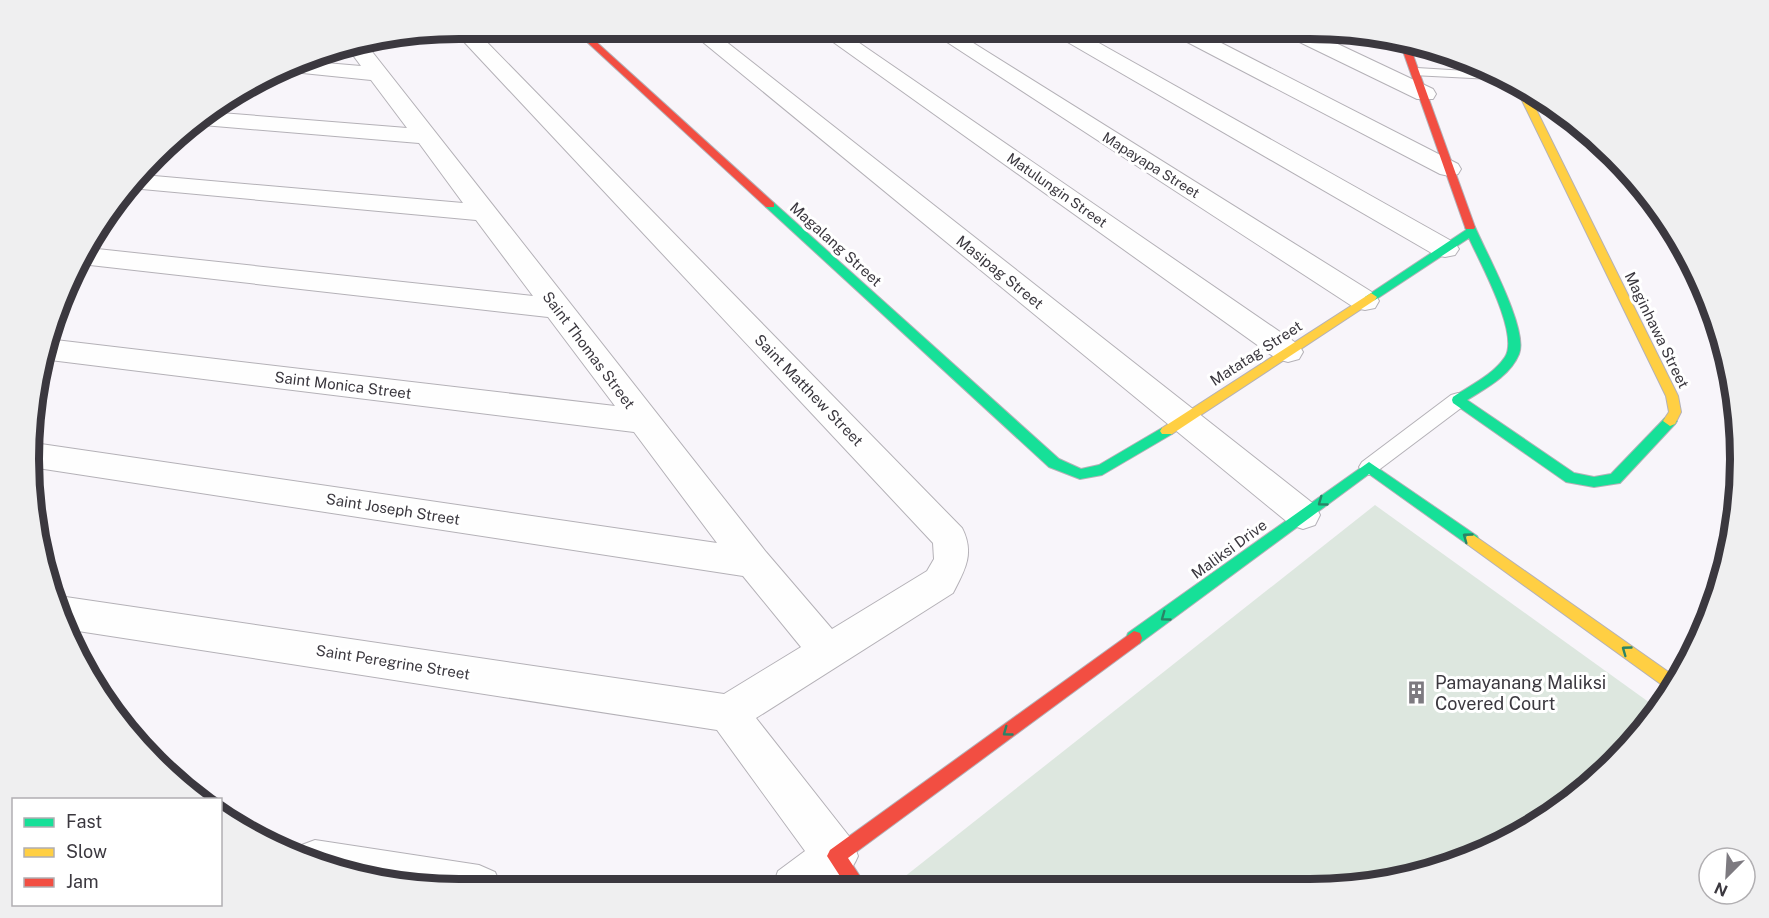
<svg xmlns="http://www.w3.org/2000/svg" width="1769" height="918" viewBox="0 0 1769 918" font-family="'Public Sans',sans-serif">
  <rect width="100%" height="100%" fill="#f8f5fa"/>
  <!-- green -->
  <path fill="#dde7df" d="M 1375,505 L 1657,708 L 1634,743 L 1572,801 L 1474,857 L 1367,886 L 895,887 L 894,885 Z"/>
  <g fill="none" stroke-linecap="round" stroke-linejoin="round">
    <defs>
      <path id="lane" d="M 1417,68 L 1500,73 L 1512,80 L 1412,75 L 1412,69 Z
        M 1458,393 L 1465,395 L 1467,400 L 1465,405 L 1376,472 L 1369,475 L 1362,472 L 1359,467 L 1362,462 L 1451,395 Z"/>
      <path id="street" d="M 474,29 L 962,528 C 975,553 965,570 953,593 L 756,718 L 852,840 L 858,856 C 841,897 810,887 772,888 L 778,871 L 805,851 L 717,730 L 65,629 L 55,597 L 59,596 L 724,694 L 801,647 L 743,576 L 31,467 L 34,443 L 717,543 L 634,432 L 42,359 L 47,339 L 615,406 L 548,317 L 81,264 L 88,248 L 533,296 L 476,220 L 131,188 L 143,175 L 463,203 L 419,143 L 191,124 L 208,112 L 407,128 L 371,80 L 283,71 L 302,61 L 361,66 L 347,47 L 366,44 L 766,552 L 832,629 L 927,571 L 934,559 L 933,543 L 453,30 Z
        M 687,29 L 710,29 L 1315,505 L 1320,515 L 1315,525 L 1303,529 L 1291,525 Z
        M 815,29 L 839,29 L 1299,345 L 1303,352 L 1299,359 L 1288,362 L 1277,359 Z
        M 927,29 L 951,29 L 1375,294 L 1379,301 L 1375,308 L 1365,310 L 1355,308 Z
        M 1049,29 L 1074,29 L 1455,243 L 1459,249 L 1455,255 L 1445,257 L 1435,255 L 1052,33 Z
        M 1167,29 L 1194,29 L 1458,164 L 1461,169 L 1458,174 L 1449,176 L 1440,174 L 1170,33 Z
        M 1278,29 L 1306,29 L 1433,89 L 1436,94 L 1433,99 L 1417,99 L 1281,33 Z
        M 315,840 L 479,865 L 495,872 L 502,888 L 431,889 L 348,875 L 296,855 L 299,846 Z"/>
      <path id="fast" d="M 770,202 L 774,203 L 1059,459 L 1081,469 L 1099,465 L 1162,428 L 1172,428 L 1174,431 L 1172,434 L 1102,475 L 1080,479 L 1049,467 L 766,207 L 766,203 Z
        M 1470,224 L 1475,227 C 1486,253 1529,330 1519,354 C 1510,376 1486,388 1467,400 L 1574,473 L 1594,477 L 1611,474 L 1665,418 L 1675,418 L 1677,421 L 1675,424 L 1620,483 L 1594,487 L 1566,482 L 1453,403 L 1452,400 L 1453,397 C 1471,385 1493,375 1505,357 C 1520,334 1479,261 1469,238 L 1375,300 L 1371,301 L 1365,297 L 1466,230 L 1465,227 Z
        M 1369,462 L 1477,536 L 1479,540 L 1477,544 L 1472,546 L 1467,544 L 1369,474 L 1140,643 L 1134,645 L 1128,643 L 1126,638 L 1128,633 Z"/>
      <path id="slow" d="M 1516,82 L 1526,89 L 1678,396 L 1681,412 L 1675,424 L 1670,426 L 1663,421 L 1669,412 L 1666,396 L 1514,84 Z
        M 1371,293 L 1377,297 L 1375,300 L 1172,434 L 1162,434 L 1160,431 L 1162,428 Z
        M 1472,534 L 1677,678 L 1669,690 L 1467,544 L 1465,540 L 1467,536 Z"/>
      <path id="jam" d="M 573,29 L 582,29 L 774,203 L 774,207 L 766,207 Z
        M 1399,40 L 1408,41 L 1475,227 L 1474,229 L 1466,229 L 1465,227 Z
        M 1134,631 L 1140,633 L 1142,638 L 1140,643 L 848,858 L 867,887 L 847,887 L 827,856 L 830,850 Z"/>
    </defs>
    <!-- lane casing -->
    <use href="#lane" stroke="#b4b1b7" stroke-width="2"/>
    <!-- street casing -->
    <use href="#street" stroke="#b4b1b7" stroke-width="2"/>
    <!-- fast casing -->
    <use href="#fast" stroke="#b4b1b7" stroke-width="2"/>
    <!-- slow casing -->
    <use href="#slow" stroke="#b4b1b7" stroke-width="2"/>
    <!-- jam casing -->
    <use href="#jam" stroke="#b4b1b7" stroke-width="2"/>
    <!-- lane -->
    <use href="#lane" fill="#fefefe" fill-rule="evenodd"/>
    <!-- street -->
    <use href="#street" fill="#fefefe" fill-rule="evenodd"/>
    <!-- fast -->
    <use href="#fast" fill="#16e098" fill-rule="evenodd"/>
    <!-- slow -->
    <use href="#slow" fill="#ffcf43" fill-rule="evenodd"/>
    <!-- jam -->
    <use href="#jam" fill="#f24e42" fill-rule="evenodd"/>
  </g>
  <!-- one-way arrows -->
  <defs><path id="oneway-chevron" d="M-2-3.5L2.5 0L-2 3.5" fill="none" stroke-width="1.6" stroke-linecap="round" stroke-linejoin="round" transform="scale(1.5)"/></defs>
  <g stroke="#2a8467">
    <use href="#oneway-chevron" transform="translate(1322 502) rotate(144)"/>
    <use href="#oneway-chevron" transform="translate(1467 537) rotate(-144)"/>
    <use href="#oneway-chevron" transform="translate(1165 617) rotate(144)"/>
    <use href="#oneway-chevron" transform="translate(1626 650) rotate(-144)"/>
    <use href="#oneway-chevron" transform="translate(1007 732) rotate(144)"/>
  </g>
  <!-- icons -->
  <defs>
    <symbol id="building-bare" viewBox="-9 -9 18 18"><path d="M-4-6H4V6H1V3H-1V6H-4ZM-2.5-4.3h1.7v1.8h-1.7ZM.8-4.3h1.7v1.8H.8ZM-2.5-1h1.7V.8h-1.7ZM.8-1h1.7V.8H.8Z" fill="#7d7a80" stroke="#fff" stroke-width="2.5" paint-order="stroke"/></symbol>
  </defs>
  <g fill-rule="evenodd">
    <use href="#building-bare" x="1400" y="676" width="33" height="33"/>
  </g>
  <g text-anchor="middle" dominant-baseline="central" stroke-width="6" stroke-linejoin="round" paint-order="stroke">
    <!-- far-street labels -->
    <g font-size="14" fill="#3b383f" stroke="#fff">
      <text transform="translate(1151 165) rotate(32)">Mapayapa Street</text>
      <text transform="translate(1057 190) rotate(35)">Matulungin Street</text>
    </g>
    <!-- street labels -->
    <g font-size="15" fill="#3b383f" stroke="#fff">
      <text transform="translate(836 244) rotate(42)">Magalang Street</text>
      <text transform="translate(1000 272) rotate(39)">Masipag Street</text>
      <text transform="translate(1657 330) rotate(64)">Maginhawa Street</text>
      <text transform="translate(589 350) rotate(53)">Saint Thomas Street</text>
      <text transform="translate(1256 353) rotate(-33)">Matatag Street</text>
      <text transform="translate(343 385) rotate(7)">Saint Monica Street</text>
      <text transform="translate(809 390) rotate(46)">Saint Matthew Street</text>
      <text transform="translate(393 509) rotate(9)">Saint Joseph Street</text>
      <text transform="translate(1229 549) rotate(-36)">Maliksi Drive</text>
      <text transform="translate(393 662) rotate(9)">Saint Peregrine Street</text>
    </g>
    <!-- near-poi labels -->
    <g font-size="18" fill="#3b383f" stroke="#fff" text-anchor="start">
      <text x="1435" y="682">Pamayanang Maliksi<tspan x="1435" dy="21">Covered Court</tspan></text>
    </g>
  </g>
  <!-- crop -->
  <path d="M0 0H1769V918H0ZM459 39H1310A420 420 0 0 1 1730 459V459A420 420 0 0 1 1310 879H459A420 420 0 0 1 39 459V459A420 420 0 0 1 459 39Z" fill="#efeff0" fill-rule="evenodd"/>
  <path fill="none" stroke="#3b383f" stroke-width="8" d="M459 39H1310A420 420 0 0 1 1730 459V459A420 420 0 0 1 1310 879H459A420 420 0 0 1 39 459V459A420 420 0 0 1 459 39Z"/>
  <!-- legend -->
  <rect x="12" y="798" width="210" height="108" fill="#ffffff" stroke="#b1afb2" stroke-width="1.5"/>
  <rect x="24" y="818" width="30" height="9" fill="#16e098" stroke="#b1afb2" stroke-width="1.5"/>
  <text x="66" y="828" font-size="18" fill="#3b383f">Fast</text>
  <rect x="24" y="848" width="30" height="9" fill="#ffcf43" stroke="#b1afb2" stroke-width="1.5"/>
  <text x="66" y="858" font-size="18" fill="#3b383f">Slow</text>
  <rect x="24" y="878" width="30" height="9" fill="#f24e42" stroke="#b1afb2" stroke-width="1.5"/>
  <text x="66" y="888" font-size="18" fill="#3b383f">Jam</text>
  <!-- north arrow -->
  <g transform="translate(1727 876) rotate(204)"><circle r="28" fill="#ffffff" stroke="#b1afb2" stroke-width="1.5"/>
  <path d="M0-4.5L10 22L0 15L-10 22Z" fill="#7d7a80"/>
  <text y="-9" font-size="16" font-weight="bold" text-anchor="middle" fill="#3b383f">N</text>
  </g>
</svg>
